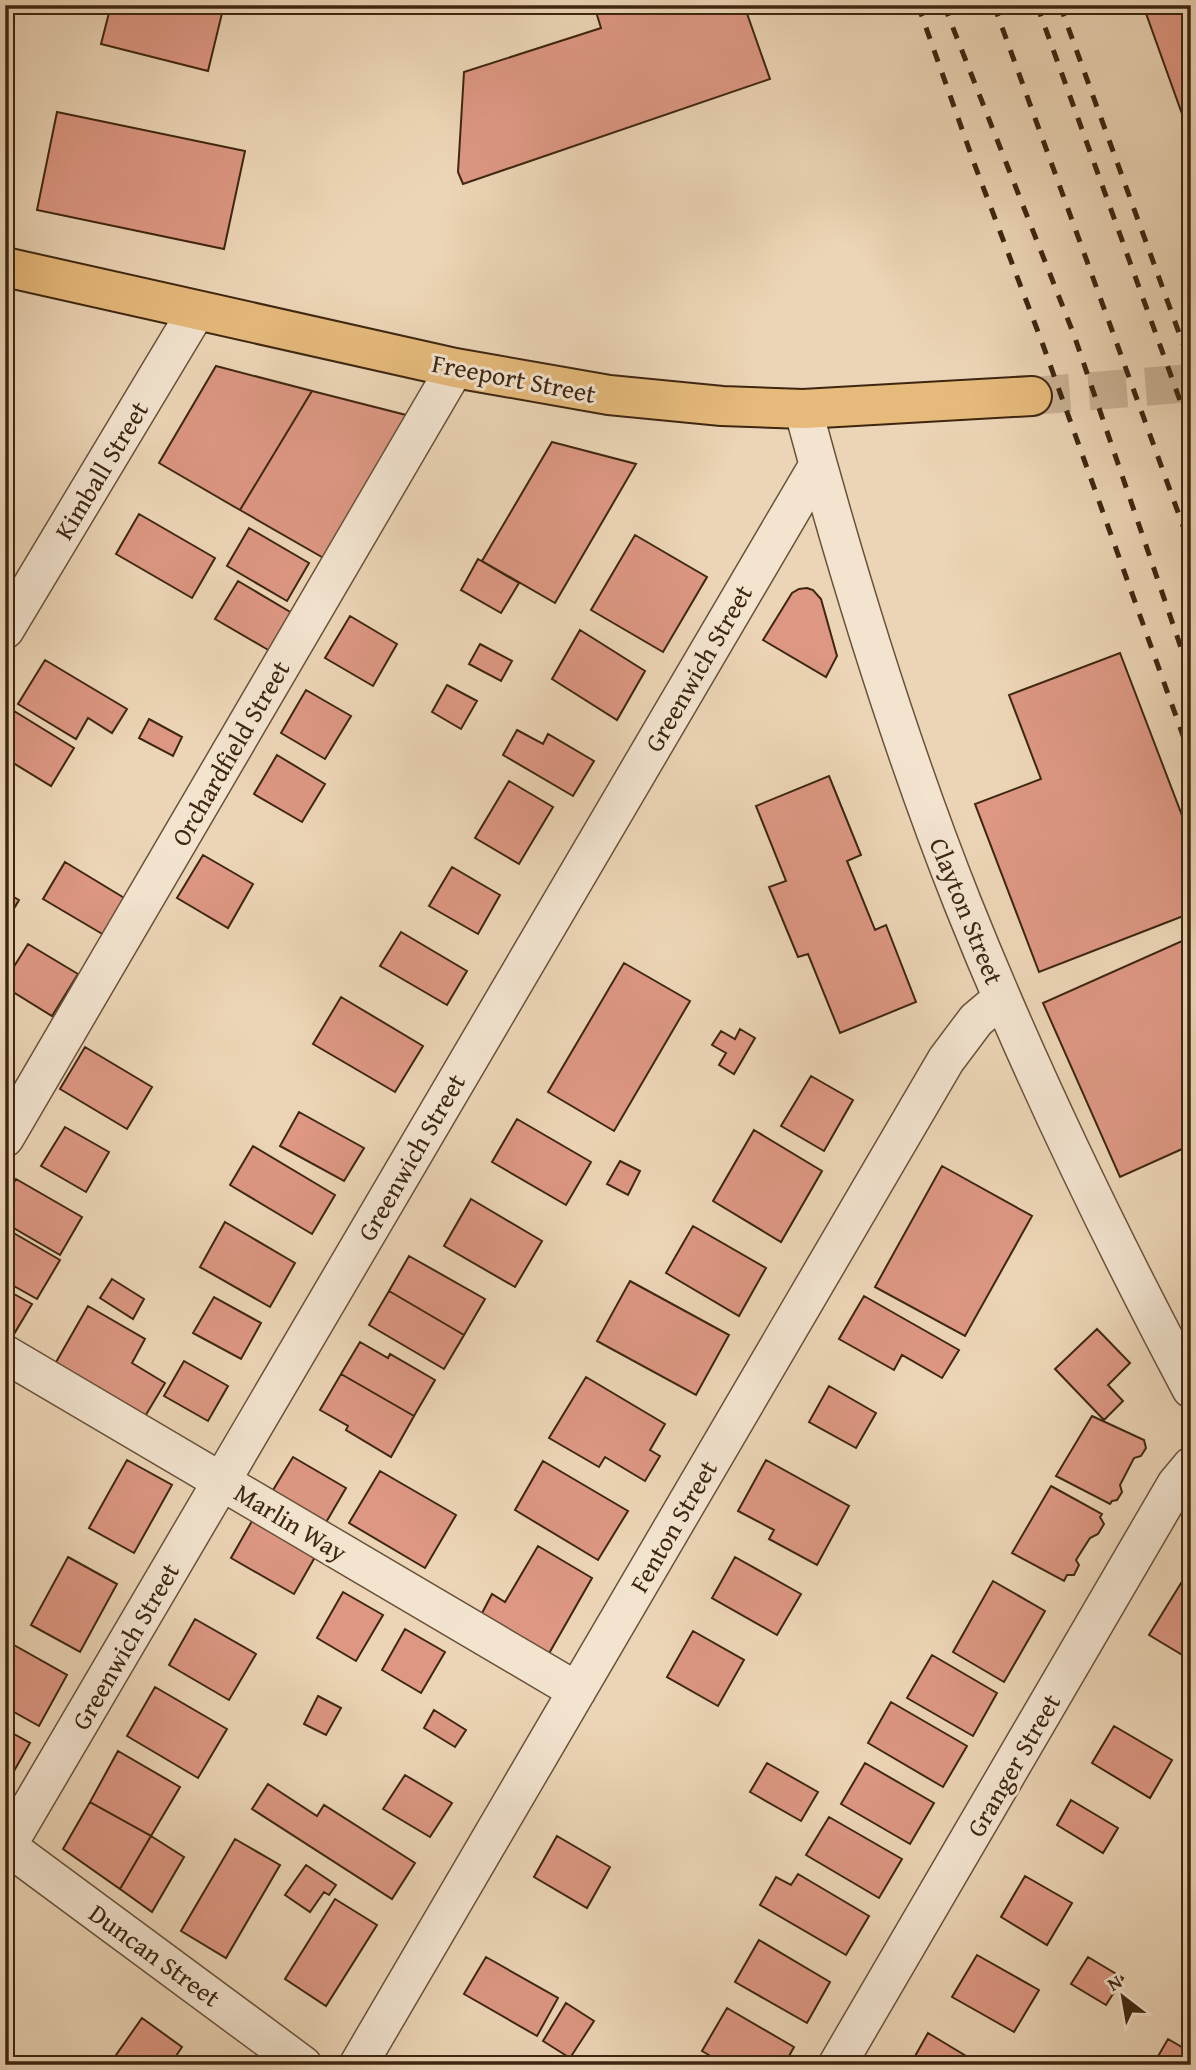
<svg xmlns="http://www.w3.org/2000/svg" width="1196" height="2070" viewBox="0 0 1196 2070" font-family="'Gentium Book Plus',serif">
  <rect width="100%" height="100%" fill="#ecd5b6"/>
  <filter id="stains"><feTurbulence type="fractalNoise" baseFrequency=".00286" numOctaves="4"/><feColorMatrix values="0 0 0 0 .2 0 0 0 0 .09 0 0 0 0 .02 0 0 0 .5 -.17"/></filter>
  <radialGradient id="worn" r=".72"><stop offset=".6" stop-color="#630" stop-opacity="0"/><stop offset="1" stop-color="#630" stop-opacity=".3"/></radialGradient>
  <!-- building -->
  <path fill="#dd9783" stroke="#3e2611" stroke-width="2" d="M 111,5 L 224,5 L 208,71 L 101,44 Z
    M 594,5 L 744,5 L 770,79 L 463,184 L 458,172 L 464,72 L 601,28 Z
    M 1143,5 L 1191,5 L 1191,139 Z
    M 57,112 L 245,151 L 224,249 L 37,210 Z
    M 216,366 L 312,391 L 240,510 L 159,463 Z
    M 312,391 L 410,416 L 327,560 L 240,510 Z
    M 552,442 L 636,464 L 555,603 L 482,561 Z
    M 139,514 L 215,558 L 192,598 L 116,554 Z
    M 249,528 L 309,563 L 287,601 L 227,566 Z
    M 635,535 L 707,577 L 663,652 L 591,610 Z
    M 478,559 L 519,583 L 501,613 L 461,590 Z
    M 238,581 L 292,613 L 270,651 L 215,619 Z
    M 807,588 L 813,590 L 821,599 L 837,656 L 826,677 L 763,640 L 792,593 L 799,589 Z
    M 350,616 L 397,644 L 373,686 L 325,658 Z
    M 580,630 L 645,671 L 617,720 L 552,679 Z
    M 480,644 L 512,661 L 501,681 L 469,664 Z
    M 1120,653 L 1191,839 L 1191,913 L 1039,972 L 975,804 L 1041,779 L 1009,695 Z
    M 45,660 L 127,709 L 112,733 L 88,718 L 76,739 L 18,704 Z
    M 447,685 L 477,701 L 461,729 L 432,712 Z
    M 306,690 L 351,716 L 325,759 L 281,733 Z
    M 14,711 L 74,748 L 51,786 L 5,758 L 5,725 Z
    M 149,719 L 182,737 L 173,756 L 139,738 Z
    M 517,730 L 543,744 L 548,734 L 594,761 L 573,796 L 503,755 Z
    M 277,755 L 325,784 L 302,822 L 254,794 Z
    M 829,776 L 861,855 L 847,861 L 875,930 L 886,925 L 916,1002 L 840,1033 L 808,954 L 798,957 L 769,887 L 786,881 L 756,806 Z
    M 509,781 L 553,807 L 519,864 L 475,838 Z
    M 203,855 L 253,884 L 228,928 L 177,898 Z
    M 65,862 L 126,899 L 104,935 L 43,899 Z
    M 452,867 L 500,895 L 478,934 L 429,906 Z
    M 5,892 L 19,900 L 9,917 L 5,915 Z
    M 401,932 L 467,971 L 447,1005 L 380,966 Z
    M 1191,937 L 1191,1145 L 1120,1177 L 1043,1003 Z
    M 28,944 L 78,974 L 52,1016 L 5,987 L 5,981 Z
    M 624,963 L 690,1001 L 614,1131 L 548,1092 Z
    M 341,997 L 423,1046 L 395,1092 L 313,1044 Z
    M 740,1029 L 755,1038 L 734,1074 L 719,1065 L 726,1053 L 712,1045 L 721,1031 L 735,1039 Z
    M 85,1047 L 152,1087 L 127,1129 L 60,1089 Z
    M 811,1076 L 853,1100 L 824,1151 L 781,1126 Z
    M 299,1112 L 364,1148 L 344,1181 L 280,1146 Z
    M 517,1119 L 591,1162 L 566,1205 L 492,1162 Z
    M 65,1127 L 109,1152 L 86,1192 L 41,1166 Z
    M 754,1130 L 822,1171 L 781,1242 L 713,1201 Z
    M 253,1146 L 335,1195 L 312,1234 L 230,1185 Z
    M 620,1161 L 640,1171 L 628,1195 L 607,1184 Z
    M 942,1166 L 1032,1216 L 965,1336 L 875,1287 Z
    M 16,1179 L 82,1217 L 60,1255 L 5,1223 L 5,1197 Z
    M 471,1199 L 542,1241 L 515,1287 L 444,1246 Z
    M 225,1222 L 295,1263 L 270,1307 L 200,1267 Z
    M 693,1226 L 766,1268 L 739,1316 L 666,1273 Z
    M 5,1228 L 60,1260 L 37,1299 L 5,1281 Z
    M 409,1256 L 485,1299 L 464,1335 L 389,1291 Z
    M 112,1279 L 144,1299 L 133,1319 L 100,1298 Z
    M 630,1281 L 729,1335 L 696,1395 L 597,1341 Z
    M 5,1289 L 32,1304 L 8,1344 L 5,1342 Z
    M 389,1291 L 464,1335 L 444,1369 L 369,1325 Z
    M 864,1296 L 959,1350 L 942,1378 L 902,1355 L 894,1370 L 839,1339 Z
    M 214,1297 L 261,1323 L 241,1359 L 193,1333 Z
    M 88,1306 L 145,1339 L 132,1363 L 165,1383 L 141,1423 L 51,1371 Z
    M 1097,1329 L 1130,1363 L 1108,1385 L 1123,1401 L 1104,1420 L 1055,1369 Z
    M 360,1342 L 388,1358 L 390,1354 L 435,1380 L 414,1416 L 341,1374 Z
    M 184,1361 L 228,1386 L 208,1421 L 164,1396 Z
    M 341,1374 L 414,1416 L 391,1457 L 346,1430 L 348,1426 L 320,1410 Z
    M 586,1377 L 665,1424 L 650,1450 L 660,1456 L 645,1481 L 605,1457 L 599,1467 L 549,1438 Z
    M 829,1386 L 876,1413 L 856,1448 L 809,1422 Z
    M 1092,1416 L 1144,1440 L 1146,1448 L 1141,1456 L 1134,1458 L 1120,1485 L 1122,1492 L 1117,1500 L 1112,1501 L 1110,1504 L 1056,1476 Z
    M 293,1457 L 346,1488 L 321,1531 L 267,1500 Z
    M 127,1460 L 172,1485 L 134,1553 L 89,1528 Z
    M 766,1460 L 849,1506 L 817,1565 L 769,1539 L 774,1530 L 738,1511 Z
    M 543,1461 L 628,1511 L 598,1560 L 515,1510 Z
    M 380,1471 L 456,1515 L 425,1568 L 349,1523 Z
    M 1051,1486 L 1102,1514 L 1100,1517 L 1104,1524 L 1098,1534 L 1090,1538 L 1076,1560 L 1079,1565 L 1074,1575 L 1067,1575 L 1064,1581 L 1012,1553 Z
    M 256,1514 L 319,1550 L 294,1594 L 231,1558 Z
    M 538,1546 L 592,1578 L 543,1664 L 481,1615 L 492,1594 L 505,1602 Z
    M 68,1557 L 117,1584 L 80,1652 L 31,1625 Z
    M 735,1557 L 801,1594 L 777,1635 L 712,1598 Z
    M 1191,1567 L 1191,1645 L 1184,1656 L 1149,1635 Z
    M 993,1581 L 1045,1611 L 1004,1682 L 953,1652 Z
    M 343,1592 L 383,1615 L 356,1661 L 317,1638 Z
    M 195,1619 L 256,1654 L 229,1700 L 169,1665 Z
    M 405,1629 L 445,1652 L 421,1693 L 382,1670 Z
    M 693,1631 L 744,1660 L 718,1706 L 667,1677 Z
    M 5,1640 L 67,1675 L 39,1726 L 5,1707 Z
    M 932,1655 L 997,1693 L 973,1736 L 907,1698 Z
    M 155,1687 L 227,1729 L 198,1778 L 127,1736 Z
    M 318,1696 L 341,1708 L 326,1735 L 304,1724 Z
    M 891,1702 L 967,1746 L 943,1787 L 868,1743 Z
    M 434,1710 L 466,1730 L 455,1747 L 424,1728 Z
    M 1114,1726 L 1172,1760 L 1150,1798 L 1092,1763 Z
    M 5,1729 L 30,1743 L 6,1785 L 5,1784 Z
    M 118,1751 L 180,1787 L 151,1836 L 90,1802 Z
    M 767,1763 L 818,1792 L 801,1821 L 750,1792 Z
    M 865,1763 L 934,1803 L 910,1844 L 841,1804 Z
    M 405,1775 L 452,1803 L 430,1837 L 383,1809 Z
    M 268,1784 L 317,1816 L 324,1805 L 415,1863 L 392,1899 L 252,1809 Z
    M 1071,1800 L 1118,1828 L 1103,1853 L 1057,1825 Z
    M 90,1802 L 151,1836 L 120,1889 L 63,1849 Z
    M 829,1817 L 902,1859 L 879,1898 L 806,1855 Z
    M 151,1836 L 184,1857 L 152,1912 L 120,1889 Z
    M 557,1836 L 610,1867 L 587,1908 L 534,1877 Z
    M 235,1839 L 280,1865 L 226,1958 L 181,1931 Z
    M 306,1865 L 336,1885 L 329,1895 L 324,1892 L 310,1912 L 285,1895 Z
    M 798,1874 L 869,1916 L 846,1955 L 760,1905 L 776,1877 L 791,1885 Z
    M 1025,1876 L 1072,1903 L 1047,1945 L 1001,1917 Z
    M 335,1899 L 377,1925 L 326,2006 L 285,1979 Z
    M 759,1940 L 830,1982 L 807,2023 L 735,1982 Z
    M 977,1955 L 1039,1990 L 1014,2032 L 952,1997 Z
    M 486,1957 L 558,1998 L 537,2036 L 464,1994 Z
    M 1088,1957 L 1123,1978 L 1106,2005 L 1071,1984 Z
    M 566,2003 L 594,2021 L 570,2058 L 543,2041 Z
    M 727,2008 L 794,2047 L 784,2065 L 726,2065 L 702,2051 Z
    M 142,2018 L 182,2047 L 170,2065 L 109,2065 Z
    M 928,2033 L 981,2065 L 910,2065 Z
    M 1168,2039 L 1187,2050 L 1191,2045 L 1191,2065 L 1153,2065 Z"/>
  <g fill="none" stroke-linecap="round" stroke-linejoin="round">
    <!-- primary-tunnel -->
    <path stroke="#c9b295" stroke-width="38" stroke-dasharray="38 19" stroke-linecap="butt" d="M 1032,396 L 1191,383"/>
    <defs>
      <path id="minor" d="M 803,409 C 848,576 899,743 963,904 C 1029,1069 1107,1231 1191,1389
        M 5,630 L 197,310
        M 5,1138 L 455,368
        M 5,1354 L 577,1691
        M 7,1846 L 303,2065
        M 5,1850 L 818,465
        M 358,2065 L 946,1060 L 976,1020 L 1002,998
        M 837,2065 L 1176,1484 L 1191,1466"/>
      <path id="primary" d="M 5,267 L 455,368 L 609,395 L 722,406 L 803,409 L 1032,396"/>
    </defs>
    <!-- minor casing -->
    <use href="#minor" stroke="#6a523a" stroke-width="40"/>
    <!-- primary casing -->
    <use href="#primary" stroke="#3e2611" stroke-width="42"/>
    <!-- minor -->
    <use href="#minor" stroke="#f3e4d0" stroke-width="37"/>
    <!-- primary -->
    <use href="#primary" stroke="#e6ba7b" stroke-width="38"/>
    <!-- rail -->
    <path stroke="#3e2611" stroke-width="5" stroke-dasharray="12 12" stroke-linecap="butt" d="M 918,5 L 974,163 L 1043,345 L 1191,758
      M 944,5 L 1074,335 L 1191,677
      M 994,5 L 1191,548
      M 1037,5 L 1191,431
      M 1060,5 L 1191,366"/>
  </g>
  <g text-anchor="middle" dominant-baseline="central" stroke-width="6" stroke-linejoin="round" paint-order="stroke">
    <!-- street labels -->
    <g font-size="26" fill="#3e2611" stroke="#f3e4d0">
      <text transform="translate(514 378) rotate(11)">Freeport Street</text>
      <text transform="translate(101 470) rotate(-59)">Kimball Street</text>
      <text transform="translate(698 668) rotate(-60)">Greenwich Street</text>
      <text transform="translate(230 753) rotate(-60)">Orchardfield Street</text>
      <text transform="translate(967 911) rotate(68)">Clayton Street</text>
      <text transform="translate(411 1157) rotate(-60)">Greenwich Street</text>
      <text transform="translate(291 1522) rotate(31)">Marlin Way</text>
      <text transform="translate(673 1526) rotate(-60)">Fenton Street</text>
      <text transform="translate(125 1646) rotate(-60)">Greenwich Street</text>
      <text transform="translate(1013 1765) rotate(-60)">Granger Street</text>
      <text transform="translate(155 1955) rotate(36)">Duncan Street</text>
    </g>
  </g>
  <!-- margin -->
  <rect width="1196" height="2070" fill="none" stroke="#ecd5b6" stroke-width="28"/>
  <rect x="7" y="7" width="1182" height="2056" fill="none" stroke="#3e2611" stroke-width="3.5"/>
  <rect x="14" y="14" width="1168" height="2042" fill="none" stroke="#3e2611" stroke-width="2"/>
  <!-- north arrow -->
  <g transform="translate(1123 1997) rotate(329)" stroke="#f3e4d0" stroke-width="5" paint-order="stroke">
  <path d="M0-5L12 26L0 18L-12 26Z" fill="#3e2611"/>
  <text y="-10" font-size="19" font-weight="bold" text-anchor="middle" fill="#3e2611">N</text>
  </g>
  <rect width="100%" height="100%" filter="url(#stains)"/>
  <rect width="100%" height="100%" fill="url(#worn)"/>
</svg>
